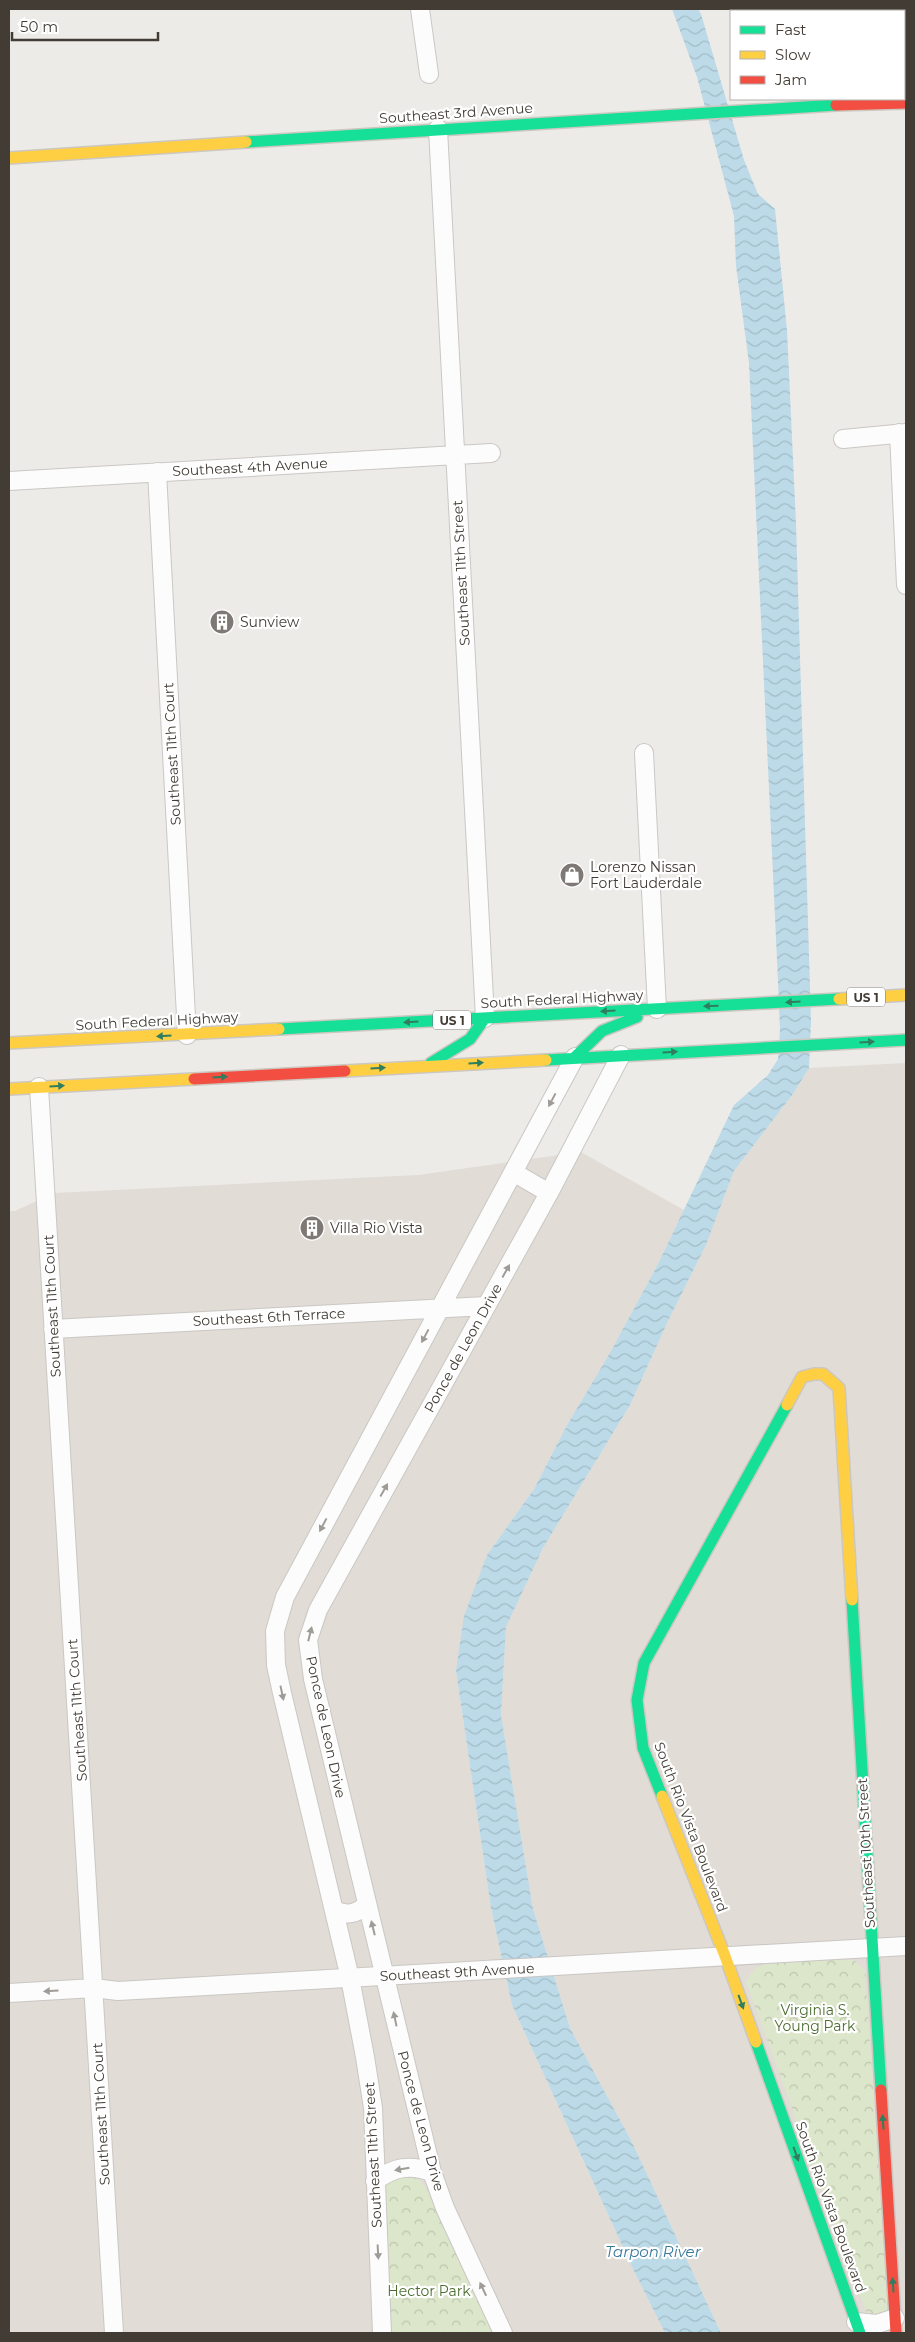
<svg xmlns="http://www.w3.org/2000/svg" width="915" height="2342" viewBox="0 0 915 2342" font-family="Montserrat,sans-serif">
  <defs>
    <pattern id="park-crowns" width="20" height="18" patternUnits="userSpaceOnUse" patternTransform="scale(1.25)"><rect width="20" height="18" fill="#dce6ca"/><path d="M2 6a3 3 0 1 1 6 0M12 15a3 3 0 1 1 6 0" fill="none" stroke="#bec6ae"/></pattern>
    <pattern id="water-waves" width="16" height="10" patternUnits="userSpaceOnUse" patternTransform="scale(1.25)"><rect width="16" height="10" fill="#bcdae7"/><path d="M0 5q4-4 8 0t8 0" fill="none" stroke="#a3bcc7"/></pattern>
  </defs>
  <rect width="100%" height="100%" fill="#edebe8"/>
  <!-- residential -->
  <path fill="#e1dcd6" d="M 906,1063 L 906,2333 L 721,2333 L 631,2140 L 570,2028 L 533,1909 L 501,1715 L 506,1627 L 543,1548 L 630,1405 L 669,1319 L 706,1245 L 734,1171 L 793,1094 L 809,1068 Z
    M 581,1152 L 684,1210 L 658,1264 L 611,1351 L 567,1425 L 534,1489 L 487,1555 L 456,1671 L 491,1908 L 512,2005 L 634,2271 L 665,2333 L 9,2333 L 9,1211 L 15,1211 L 54,1193 L 418,1175 Z"/>
  <!-- park -->
  <path fill="url(#park-crowns)" d="M 854,1960 L 865,1971 L 888,2311 L 870,2322 L 746,1982 C 749,1976 752,1971 758,1967 C 772,1959 834,1960 854,1960 Z
    M 415,2175 L 429,2191 L 497,2333 L 388,2333 L 384,2188 C 394,2177 400,2176 415,2175 Z"/>
  <!-- water -->
  <path fill="url(#water-waves)" d="M 672,9 L 698,9 L 701,14 L 744,160 L 758,194 L 775,209 L 787,330 L 796,524 L 811,1022 L 809,1068 L 793,1094 L 734,1171 L 706,1245 L 669,1319 L 630,1405 L 543,1548 L 506,1627 L 501,1715 L 533,1909 L 570,2028 L 631,2140 L 721,2333 L 665,2333 L 634,2271 L 512,2005 L 491,1908 L 456,1671 L 464,1616 L 487,1555 L 534,1489 L 567,1425 L 611,1351 L 658,1264 L 734,1105 L 768,1075 L 778,1059 L 780,1030 L 778,981 L 749,363 L 736,266 L 734,216 L 697,77 Z"/>
  <g fill="none" stroke-linecap="round" stroke-linejoin="round">
    <defs>
      <path id="street" d="M 420,9 L 429,74
        M 803,9 L 804,11
        M 438,129 L 485,1018
        M 899,433 L 906,585
        M 843,439 L 906,433
        M 157,472 L 187,1035
        M 9,481 L 491,453
        M 644,753 L 657,1009
        M 39,1087 L 114,2333
        M 513,1172 L 549,1193
        M 53,1329 L 486,1306
        M 334,1910 C 347,1916 356,1914 367,1905
        M 9,1993 L 94,1988 L 118,1991 L 906,1946
        M 375,2181 C 394,2167 409,2164 432,2172
        M 856,2322 L 877,2324 L 895,2318
        M 382,2333 L 373,2108 L 365,2057 L 350,1978 L 282,1693 L 276,1665 L 275,1631 L 285,1597 L 575,1057
        M 503,2333 L 445,2208 L 432,2172 L 313,1679 L 308,1640 L 318,1610 L 549,1193 L 621,1055"/>
      <path id="fast" d="M 246,142 L 836,105
        M 279,1029 L 839,999
        M 575,1057 L 602,1031 L 637,1017
        M 546,1060 L 906,1040
        M 431,1063 L 470,1039 L 485,1018
        M 852,1600 L 881,2090
        M 662,1796 L 643,1748 L 637,1700 L 644,1663 L 787,1405
        M 756,2042 L 860,2333"/>
      <path id="slow" d="M 9,158 L 246,142
        M 839,999 L 906,995
        M 9,1043 L 279,1029
        M 345,1071 L 546,1060
        M 9,1089 L 194,1079
        M 787,1405 L 802,1377 L 814,1374 L 823,1374 L 839,1388 L 852,1600
        M 662,1796 L 725,1956 L 756,2042"/>
      <path id="jam" d="M 836,105 L 906,103
        M 194,1079 L 345,1071
        M 881,2090 L 896,2333"/>
    </defs>
    <!-- street casing -->
    <use href="#street" stroke="#cac7c4" stroke-width="20"/>
    <!-- fast casing -->
    <use href="#fast" stroke="#ccc7bf" stroke-width="14"/>
    <!-- slow casing -->
    <use href="#slow" stroke="#ccc7bf" stroke-width="14"/>
    <!-- jam casing -->
    <use href="#jam" stroke="#ccc7bf" stroke-width="14"/>
    <!-- street -->
    <use href="#street" stroke="#fcfcfc" stroke-width="18"/>
    <!-- fast -->
    <use href="#fast" stroke="#16e098" stroke-width="11"/>
    <!-- slow -->
    <use href="#slow" stroke="#ffcf43" stroke-width="11"/>
    <!-- jam -->
    <use href="#jam" stroke="#f24e42" stroke-width="11"/>
  </g>
  <!-- one-way arrows -->
  <defs><path id="oneway-solid" d="M-6-.8H1V-3.2L6.5 0L1 3.2V.8H-6Z" transform="scale(1.25)"/></defs>
  <g fill="#307e5d">
    <use href="#oneway-solid" transform="translate(793 1002) rotate(176)"/>
    <use href="#oneway-solid" transform="translate(711 1006) rotate(178)"/>
    <use href="#oneway-solid" transform="translate(608 1011) rotate(177)"/>
    <use href="#oneway-solid" transform="translate(411 1022) rotate(177)"/>
    <use href="#oneway-solid" transform="translate(164 1036) rotate(177)"/>
    <use href="#oneway-solid" transform="translate(867 1042) rotate(-3)"/>
    <use href="#oneway-solid" transform="translate(670 1052) rotate(-3)"/>
    <use href="#oneway-solid" transform="translate(476 1063) rotate(-3)"/>
    <use href="#oneway-solid" transform="translate(378 1068) rotate(-3)"/>
    <use href="#oneway-solid" transform="translate(220 1077) rotate(-3)"/>
    <use href="#oneway-solid" transform="translate(57 1086) rotate(-3)"/>
    <use href="#oneway-solid" transform="translate(741 2002) rotate(70)"/>
    <use href="#oneway-solid" transform="translate(883 2122) rotate(-94)"/>
    <use href="#oneway-solid" transform="translate(796 2154) rotate(70)"/>
    <use href="#oneway-solid" transform="translate(893 2285) rotate(-94)"/>
  </g>
  <g fill="#9f9c98">
    <use href="#oneway-solid" transform="translate(552 1100) rotate(118)"/>
    <use href="#oneway-solid" transform="translate(506 1271) rotate(-61)"/>
    <use href="#oneway-solid" transform="translate(425 1336) rotate(118)"/>
    <use href="#oneway-solid" transform="translate(384 1490) rotate(-61)"/>
    <use href="#oneway-solid" transform="translate(323 1525) rotate(118)"/>
    <use href="#oneway-solid" transform="translate(310 1634) rotate(-76)"/>
    <use href="#oneway-solid" transform="translate(282 1693) rotate(78)"/>
    <use href="#oneway-solid" transform="translate(373 1928) rotate(-104)"/>
    <use href="#oneway-solid" transform="translate(51 1991) rotate(177)"/>
    <use href="#oneway-solid" transform="translate(395 2019) rotate(-102)"/>
    <use href="#oneway-solid" transform="translate(402 2169) rotate(170)"/>
    <use href="#oneway-solid" transform="translate(378 2252) rotate(87)"/>
    <use href="#oneway-solid" transform="translate(483 2289) rotate(-115)"/>
  </g>
  <!-- icons -->
  <defs>
    <symbol id="building-disc" viewBox="-11 -11 22 22"><circle r="9.5" fill="#7e7974" stroke="#fff"/><path d="M-4-6H4V6H1V3H-1V6H-4ZM-2.5-4.3h1.7v1.8h-1.7ZM.8-4.3h1.7v1.8H.8ZM-2.5-1h1.7V.8h-1.7ZM.8-1h1.7V.8H.8Z" fill="#fff"/></symbol>
    <symbol id="shop-disc" viewBox="-11 -11 22 22"><circle r="9.5" fill="#7e7974" stroke="#fff"/><path d="M-5-2.5h2.3a2.7 3.5 0 0 1 5.4 0H5L5.5 6h-11ZM-1.5-2.5h3a1.5 2.3 0 0 0-3 0Z" fill="#fff"/></symbol>
  </defs>
  <g fill-rule="evenodd">
    <use href="#building-disc" x="208" y="608" width="28" height="28"/>
    <use href="#shop-disc" x="558" y="861" width="28" height="28"/>
    <use href="#building-disc" x="298" y="1214" width="28" height="28"/>
  </g>
  <g text-anchor="middle" dominant-baseline="central" stroke-width="4.5" stroke-linejoin="round" paint-order="stroke">
    <!-- shield labels -->
    <g fill="#fff" stroke="#7b7672" stroke-width="1">
      <rect x="847" y="987.5" width="38" height="19" rx="4"/>
      <rect x="433" y="1010.5" width="38" height="19" rx="4"/>
    </g>
    <g font-size="12" font-weight="bold" fill="#423c35">
      <text x="866" y="997">US 1</text>
      <text x="452" y="1020">US 1</text>
    </g>
    <!-- street labels -->
    <g font-size="14" fill="#423c35" stroke="#fff">
      <text transform="translate(456 113) rotate(-4)">Southeast 3rd Avenue</text>
      <text transform="translate(250 467) rotate(-3)">Southeast 4th Avenue</text>
      <text transform="translate(461 573) rotate(-93)">Southeast 11th Street</text>
      <text transform="translate(172 754) rotate(-93)">Southeast 11th Court</text>
      <text transform="translate(562 999) rotate(-3)">South Federal Highway</text>
      <text transform="translate(157 1021) rotate(-3)">South Federal Highway</text>
      <text transform="translate(52 1306) rotate(-93)">Southeast 11th Court</text>
      <text transform="translate(269 1317) rotate(-3)">Southeast 6th Terrace</text>
      <text transform="translate(463 1348) rotate(-61)">Ponce de Leon Drive</text>
      <text transform="translate(77 1710) rotate(-94)">Southeast 11th Court</text>
      <text transform="translate(326 1727) rotate(78)">Ponce de Leon Drive</text>
      <text transform="translate(691 1827) rotate(69)">South Rio Vista Boulevard</text>
      <text transform="translate(866 1853) rotate(-93)">Southeast 10th Street</text>
      <text transform="translate(457 1972) rotate(-3)">Southeast 9th Avenue</text>
      <text transform="translate(101 2114) rotate(-93)">Southeast 11th Court</text>
      <text transform="translate(421 2121) rotate(75)">Ponce de Leon Drive</text>
      <text transform="translate(373 2155) rotate(-93)">Southeast 11th Street</text>
      <text transform="translate(831 2207) rotate(70)">South Rio Vista Boulevard</text>
    </g>
    <!-- poi labels -->
    <g font-size="14" fill="#423c35" stroke="#fff" text-anchor="start">
      <text x="240" y="622">Sunview</text>
      <text x="590" y="867">Lorenzo Nissan<tspan x="590" dy="16">Fort Lauderdale</tspan></text>
      <text x="330" y="1228">Villa Rio Vista</text>
    </g>
    <!-- park labels -->
    <g font-size="14" fill="#4c6d2f" stroke="#fff">
      <text x="815" y="2010">Virginia S.<tspan x="815" dy="16">Young Park</tspan></text>
      <text x="429" y="2291">Hector Park</text>
    </g>
    <!-- water labels -->
    <g font-size="15" font-style="italic" fill="#39799a" stroke="#fff">
      <text x="653" y="2251">Tarpon River</text>
    </g>
  </g>
  <!-- border -->
  <rect width="915" height="2342" fill="none" stroke="#423c35" stroke-width="20"/>
  <!-- legend -->
  <rect x="730" y="10" width="175" height="90" fill="#ffffff" stroke="#b3b1ae"/>
  <rect x="740" y="26" width="25" height="8" fill="#16e098" stroke="#b3b1ae"/>
  <text x="775" y="35" font-size="15" fill="#423c35">Fast</text>
  <rect x="740" y="51" width="25" height="8" fill="#ffcf43" stroke="#b3b1ae"/>
  <text x="775" y="60" font-size="15" fill="#423c35">Slow</text>
  <rect x="740" y="76" width="25" height="8" fill="#f24e42" stroke="#b3b1ae"/>
  <text x="775" y="85" font-size="15" fill="#423c35">Jam</text>
  <!-- scale -->
  <path d="M12 32v8h146v-8" fill="none" stroke="#423c35" stroke-width="2.5"/>
  <text x="20" y="32" font-size="15" fill="#423c35" stroke="#ffffff" stroke-width="4" paint-order="stroke">50 m</text>
</svg>
